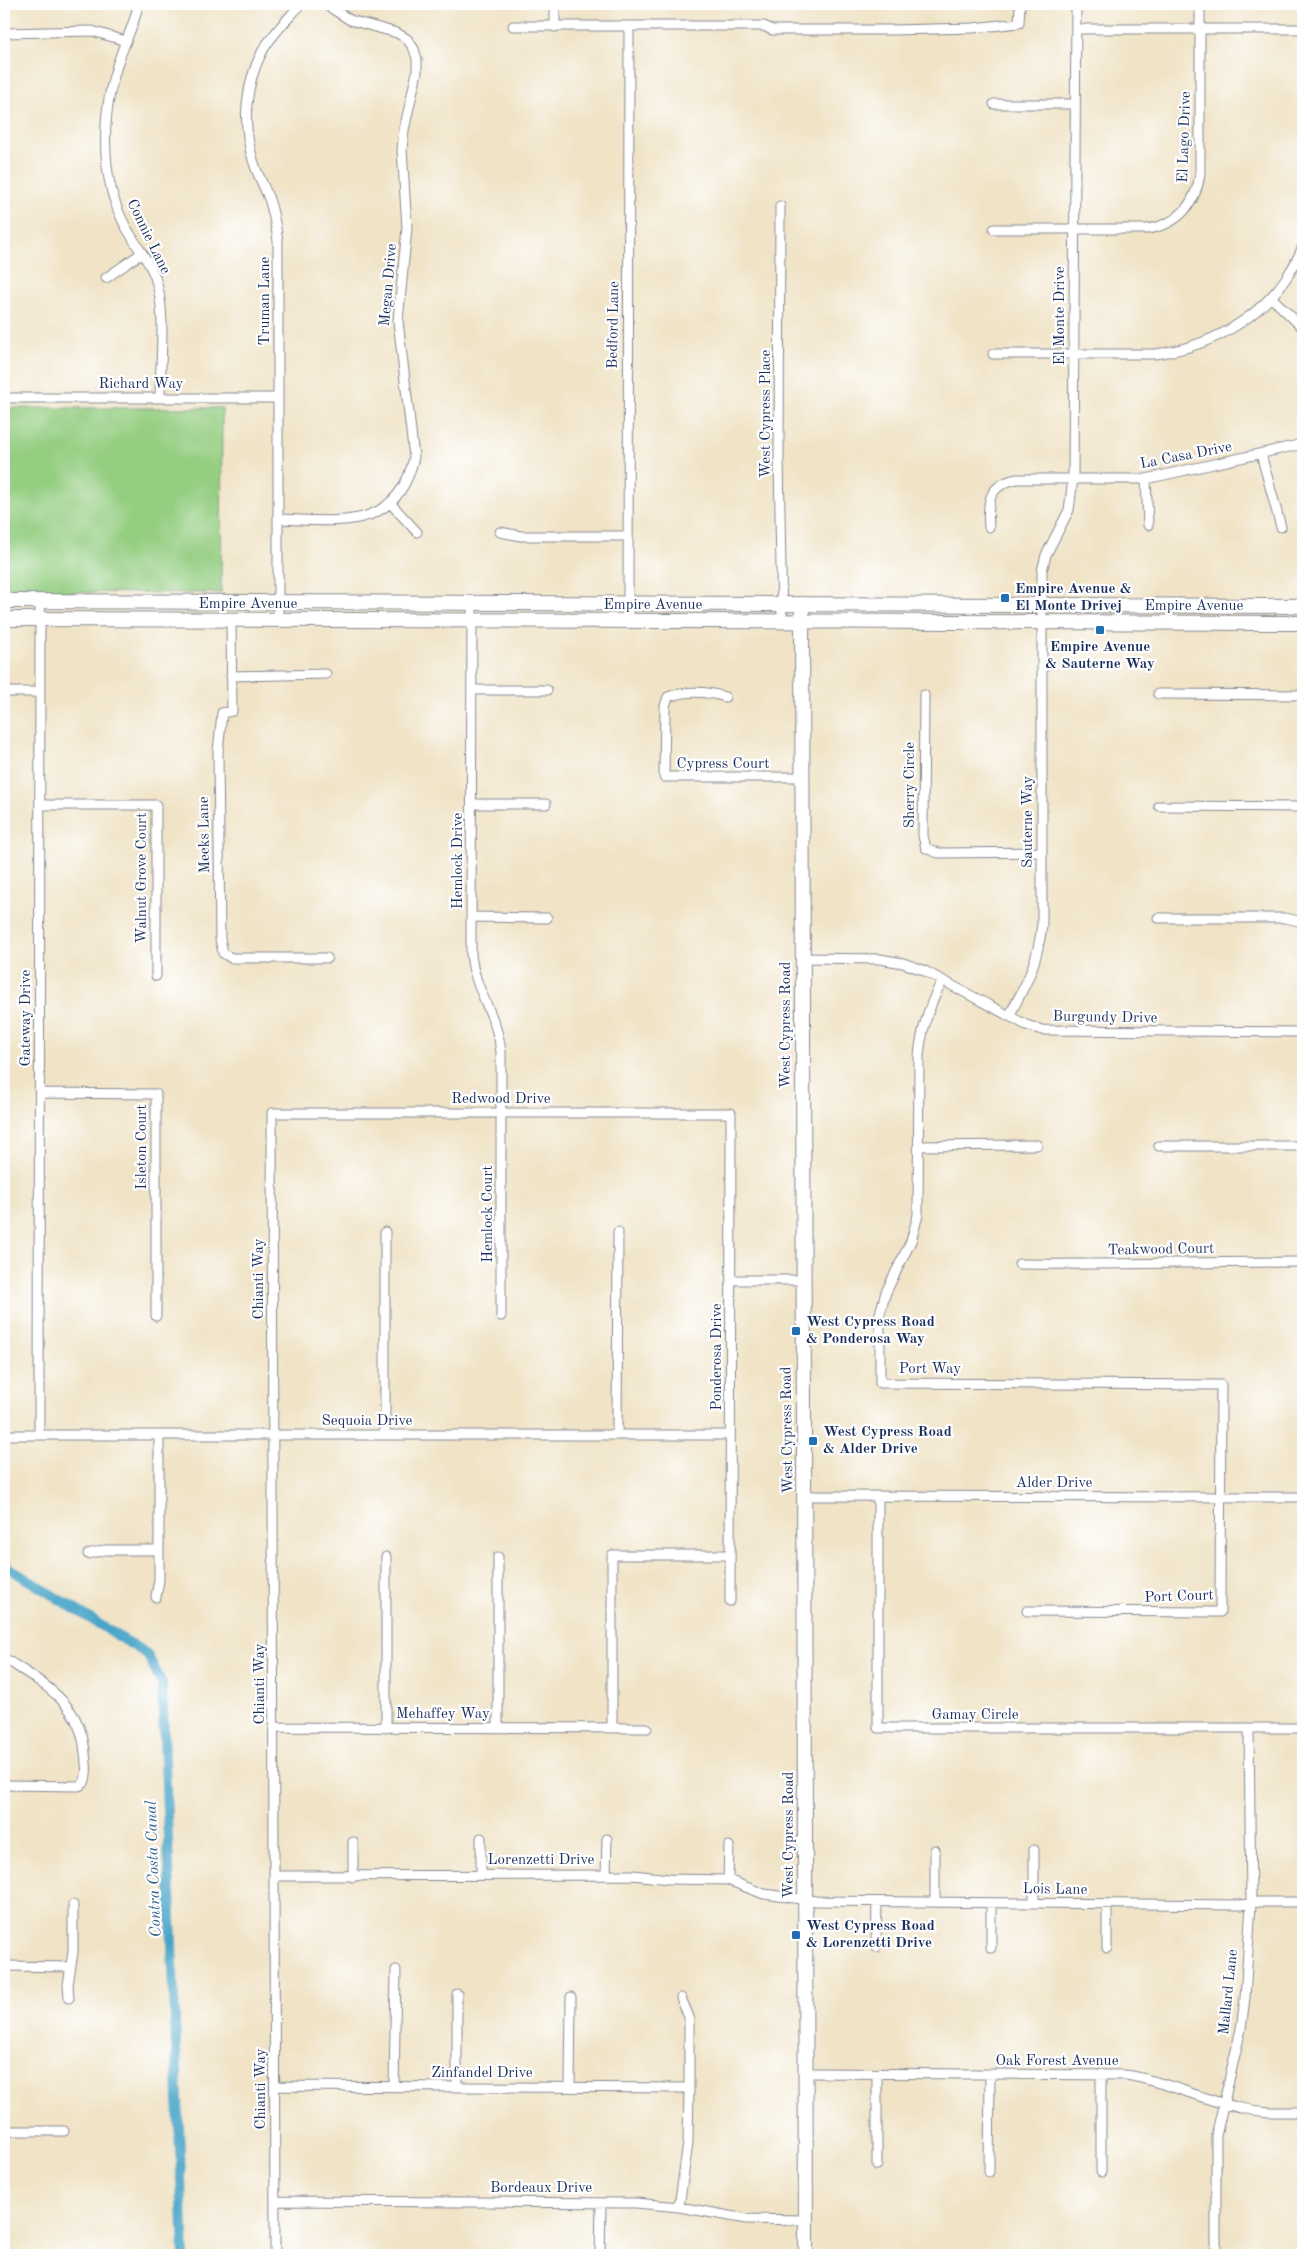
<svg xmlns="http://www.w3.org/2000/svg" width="1307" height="2259" viewBox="0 0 1307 2259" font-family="'Old Standard TT',serif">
  <rect width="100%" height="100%" fill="#fff"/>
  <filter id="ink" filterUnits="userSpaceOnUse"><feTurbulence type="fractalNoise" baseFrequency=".02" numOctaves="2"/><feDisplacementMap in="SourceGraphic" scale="10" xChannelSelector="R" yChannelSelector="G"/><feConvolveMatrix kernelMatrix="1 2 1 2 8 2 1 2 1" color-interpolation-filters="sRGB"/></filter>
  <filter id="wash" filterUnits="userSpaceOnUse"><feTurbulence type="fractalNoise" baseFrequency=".0096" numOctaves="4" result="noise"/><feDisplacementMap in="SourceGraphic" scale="20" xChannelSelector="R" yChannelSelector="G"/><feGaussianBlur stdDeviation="1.12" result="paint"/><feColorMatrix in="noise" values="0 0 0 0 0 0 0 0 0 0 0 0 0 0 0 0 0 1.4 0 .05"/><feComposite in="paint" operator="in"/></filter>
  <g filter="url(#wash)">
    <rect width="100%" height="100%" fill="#f0e3c6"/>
    <!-- green -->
    <path fill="#94ce81" stroke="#587e70" d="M 4,408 L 222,408 L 221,593 L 4,592 Z"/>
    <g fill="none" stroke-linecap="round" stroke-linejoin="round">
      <!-- canal -->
      <path stroke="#4aa5c8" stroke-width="10" d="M 4,1565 L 147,1654 L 162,1683 L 184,2255"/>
    </g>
  </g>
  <g filter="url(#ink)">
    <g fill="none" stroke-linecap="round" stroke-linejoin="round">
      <defs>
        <path id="street" d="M 138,4 C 136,21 127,37 121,54 C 108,89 103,129 107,166 C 110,191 118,216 132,237 C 139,250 150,262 155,277 C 167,312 160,360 160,398
          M 555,4 L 555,27
          M 513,26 L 764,26 L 772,30 L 893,30 L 973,28 L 1019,23 L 1020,4
          M 1076,29 L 1303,29
          M 4,33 L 92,31 L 126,41
          M 994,104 L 1075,104
          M 780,206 L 779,460 L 782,622
          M 994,229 L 1147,229 C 1178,225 1196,204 1200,174 L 1200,4
          M 106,278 L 142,253
          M 1271,297 L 1303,328
          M 993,354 L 1155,354 C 1219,346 1279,308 1303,246
          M 4,398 L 278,398
          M 1261,454 L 1281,527
          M 1146,479 L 1148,525
          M 391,504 L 417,532
          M 278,519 C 339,521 398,532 414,457 L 398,321 L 407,228 L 402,149 L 404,130 L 417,72 L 417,59 L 414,49 L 407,39 L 397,33 L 350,20 L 325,4
          M 989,527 C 987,502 988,485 1017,479 L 1146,479 L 1303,444
          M 500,532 L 521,536 L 627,536
          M 472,603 L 471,955 C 475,993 498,1015 501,1053 L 501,1316
          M 231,620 L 232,711 L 222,713 L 218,752 L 220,939 L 223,953 L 231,958 L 327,958
          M 278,620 L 278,241 C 276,227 274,213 269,199 C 264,186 257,174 253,160 C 242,124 245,85 262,52 C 272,34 288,19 301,4
          M 628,622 L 629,28
          M 231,676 L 326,674
          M 472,690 L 547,690
          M 4,692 L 39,692
          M 1158,694 L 1303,695
          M 924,695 L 923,836 L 926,848 L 938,853 L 1041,852
          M 725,697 C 706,691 688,690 668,697 L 665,706 L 664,777 L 802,777
          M 472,804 L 546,804
          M 40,805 L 156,805 L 156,976
          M 1159,806 L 1303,807
          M 471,917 L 547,918
          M 1158,918 L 1285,918 L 1303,922
          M 802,958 L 880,959 L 903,963 L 923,970 L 1026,1025 L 1042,1030 L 1303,1032
          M 942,981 C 929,1005 922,1028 919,1055 L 918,1215 L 911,1241 L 886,1292 L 880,1313 L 880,1383 L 1221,1385 L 1220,1612 L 1027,1611
          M 1009,1016 C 1027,983 1038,962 1042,924 L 1042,571 L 1046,555 L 1069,510 L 1073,479 L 1076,4
          M 40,1093 L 156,1094 L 156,1316
          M 919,1146 L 1037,1145
          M 1159,1146 L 1303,1146
          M 385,1232 L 385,1435
          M 1019,1264 C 1114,1265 1208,1262 1303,1262
          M 731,1280 L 803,1280
          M 4,1435 L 730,1435
          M 39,1435 L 40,602
          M 617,1435 L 618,1232
          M 805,1496 L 1303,1497
          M 878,1497 L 878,1728 L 1303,1728
          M 88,1554 L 105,1550 L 159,1550
          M 386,1557 L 386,1728
          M 498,1557 L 498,1728
          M 156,1597 L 159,1580 L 159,1436
          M 4,1658 C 42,1683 81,1702 85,1753 C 86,1764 88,1773 84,1783 L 79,1786 L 4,1785
          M 275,1727 L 647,1728
          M 612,1728 L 612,1555 L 730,1555
          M 481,1838 L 481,1874
          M 353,1842 L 353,1877
          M 935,1850 L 935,1902
          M 1034,1850 L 1034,1902
          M 606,1874 L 607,1839
          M 274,1876 L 633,1875 L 669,1879 L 728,1880 L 764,1894 L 816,1901 L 1241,1905 L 1258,1902 L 1303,1902
          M 728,1880 L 729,1846
          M 991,1903 L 991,1948
          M 1107,1905 L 1107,1948
          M 876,1947 L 877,1902
          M 4,1966 L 70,1967
          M 69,1998 L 68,1985 L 73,1952 L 73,1905
          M 805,2073 L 1126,2075 C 1166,2081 1202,2100 1241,2108 C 1262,2113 1282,2112 1303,2112
          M 877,2074 L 877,2165
          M 275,2086 L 689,2088
          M 394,2087 L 396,1970
          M 457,2087 L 457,1994
          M 570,2087 L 571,1997
          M 4,2131 L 64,2131
          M 989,2172 L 990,2074
          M 1101,2172 L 1101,2074
          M 275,2201 L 636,2203 L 679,2207 L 747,2219 L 806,2220
          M 679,2207 L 688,2143 L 689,2088 L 689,2017 L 681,1998
          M 275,2255 L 272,1113 L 731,1113 L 730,1601
          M 600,2255 L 601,2203
          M 1216,2255 L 1216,2136 L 1241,2029 L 1245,1998 L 1251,1904 L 1249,1729"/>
        <path id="secondary" d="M 4,601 L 1303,606
          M 802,604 L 806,2255
          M 4,619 L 1303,623"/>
      </defs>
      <!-- street casing -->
      <use href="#street" stroke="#868992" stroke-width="11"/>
      <!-- secondary casing -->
      <use href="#secondary" stroke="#868992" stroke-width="16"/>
      <!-- street -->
      <use href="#street" stroke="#fff" stroke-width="9"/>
      <!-- secondary -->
      <use href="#secondary" stroke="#fff" stroke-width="14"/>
    </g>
  </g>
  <!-- markers -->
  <g fill="#1f6fb2" stroke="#fff" stroke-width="2">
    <rect x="1000" y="593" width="10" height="10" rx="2.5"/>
    <rect x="1095" y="625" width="10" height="10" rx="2.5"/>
    <rect x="791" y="1326" width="10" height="10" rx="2.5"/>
    <rect x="808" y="1436" width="10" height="10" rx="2.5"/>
    <rect x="791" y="1930" width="10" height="10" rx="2.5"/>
  </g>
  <g text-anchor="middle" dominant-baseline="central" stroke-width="4.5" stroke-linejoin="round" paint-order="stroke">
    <!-- street labels -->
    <g font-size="15" fill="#1b2f5e" stroke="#fff">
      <text transform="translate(1185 137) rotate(-88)">El Lago Drive</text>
      <text transform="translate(148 237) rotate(64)">Connie Lane</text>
      <text transform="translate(389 285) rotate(-85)">Megan Drive</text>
      <text transform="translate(265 301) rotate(-90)">Truman Lane</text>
      <text transform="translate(1060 316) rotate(-90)">El Monte Drive</text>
      <text transform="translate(614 325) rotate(-89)">Bedford Lane</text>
      <text x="141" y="384">Richard Way</text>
      <text transform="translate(766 414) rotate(-90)">West Cypress Place</text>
      <text transform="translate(1186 456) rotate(-11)">La Casa Drive</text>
      <text x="248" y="604">Empire Avenue</text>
      <text x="653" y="605">Empire Avenue</text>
      <text x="1194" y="606">Empire Avenue</text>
      <text x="723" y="764">Cypress Court</text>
      <text transform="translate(910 785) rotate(-90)">Sherry Circle</text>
      <text transform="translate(1028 822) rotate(-90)">Sauterne Way</text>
      <text transform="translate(205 835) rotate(-91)">Meeks Lane</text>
      <text transform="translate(458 861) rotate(-90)">Hemlock Drive</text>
      <text transform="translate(142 878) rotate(-90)">Walnut Grove Court</text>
      <text transform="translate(26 1018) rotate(-90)">Gateway Drive</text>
      <text transform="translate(1105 1018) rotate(1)">Burgundy Drive</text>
      <text transform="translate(786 1025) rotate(-90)">West Cypress Road</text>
      <text x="501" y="1099">Redwood Drive</text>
      <text transform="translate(142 1147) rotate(-90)">Isleton Court</text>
      <text transform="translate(488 1214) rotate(-90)">Hemlock Court</text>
      <text transform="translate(1161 1250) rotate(-1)">Teakwood Court</text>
      <text transform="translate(259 1279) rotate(-90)">Chianti Way</text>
      <text transform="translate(717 1357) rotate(-90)">Ponderosa Drive</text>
      <text x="930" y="1369">Port Way</text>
      <text x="367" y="1421">Sequoia Drive</text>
      <text transform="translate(788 1430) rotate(-91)">West Cypress Road</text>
      <text x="1054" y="1483">Alder Drive</text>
      <text transform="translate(1179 1597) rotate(-2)">Port Court</text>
      <text transform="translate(260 1684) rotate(-90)">Chianti Way</text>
      <text x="443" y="1714">Mehaffey Way</text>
      <text x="975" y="1715">Gamay Circle</text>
      <text transform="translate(789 1835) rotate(-90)">West Cypress Road</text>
      <text x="541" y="1860">Lorenzetti Drive</text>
      <text transform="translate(1055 1890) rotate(1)">Lois Lane</text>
      <text transform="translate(1229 1992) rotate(-84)">Mallard Lane</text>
      <text x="1057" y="2061">Oak Forest Avenue</text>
      <text x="482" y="2073">Zinfandel Drive</text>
      <text transform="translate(261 2089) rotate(-90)">Chianti Way</text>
      <text x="541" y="2188">Bordeaux Drive</text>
    </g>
    <!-- poi labels -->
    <g font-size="15" font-weight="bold" fill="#1b2f5e" stroke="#fff" text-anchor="start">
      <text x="1015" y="589">Empire Avenue &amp;<tspan x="1015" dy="17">El Monte Drivej</tspan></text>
      <text x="1100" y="647" text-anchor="middle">Empire Avenue<tspan x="1100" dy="17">&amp; Sauterne Way</tspan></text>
      <text x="806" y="1322">West Cypress Road<tspan x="806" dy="17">&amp; Ponderosa Way</tspan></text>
      <text x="823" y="1432">West Cypress Road<tspan x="823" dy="17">&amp; Alder Drive</tspan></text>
      <text x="806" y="1926">West Cypress Road<tspan x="806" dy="17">&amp; Lorenzetti Drive</tspan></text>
    </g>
    <!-- water labels -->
    <g font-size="16" font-style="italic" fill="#2e5e88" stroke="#fff">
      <text transform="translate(154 1869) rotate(-92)">Contra Costa Canal</text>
    </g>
  </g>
  <!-- margin -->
  <rect width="1307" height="2259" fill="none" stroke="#fff" stroke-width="20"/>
</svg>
